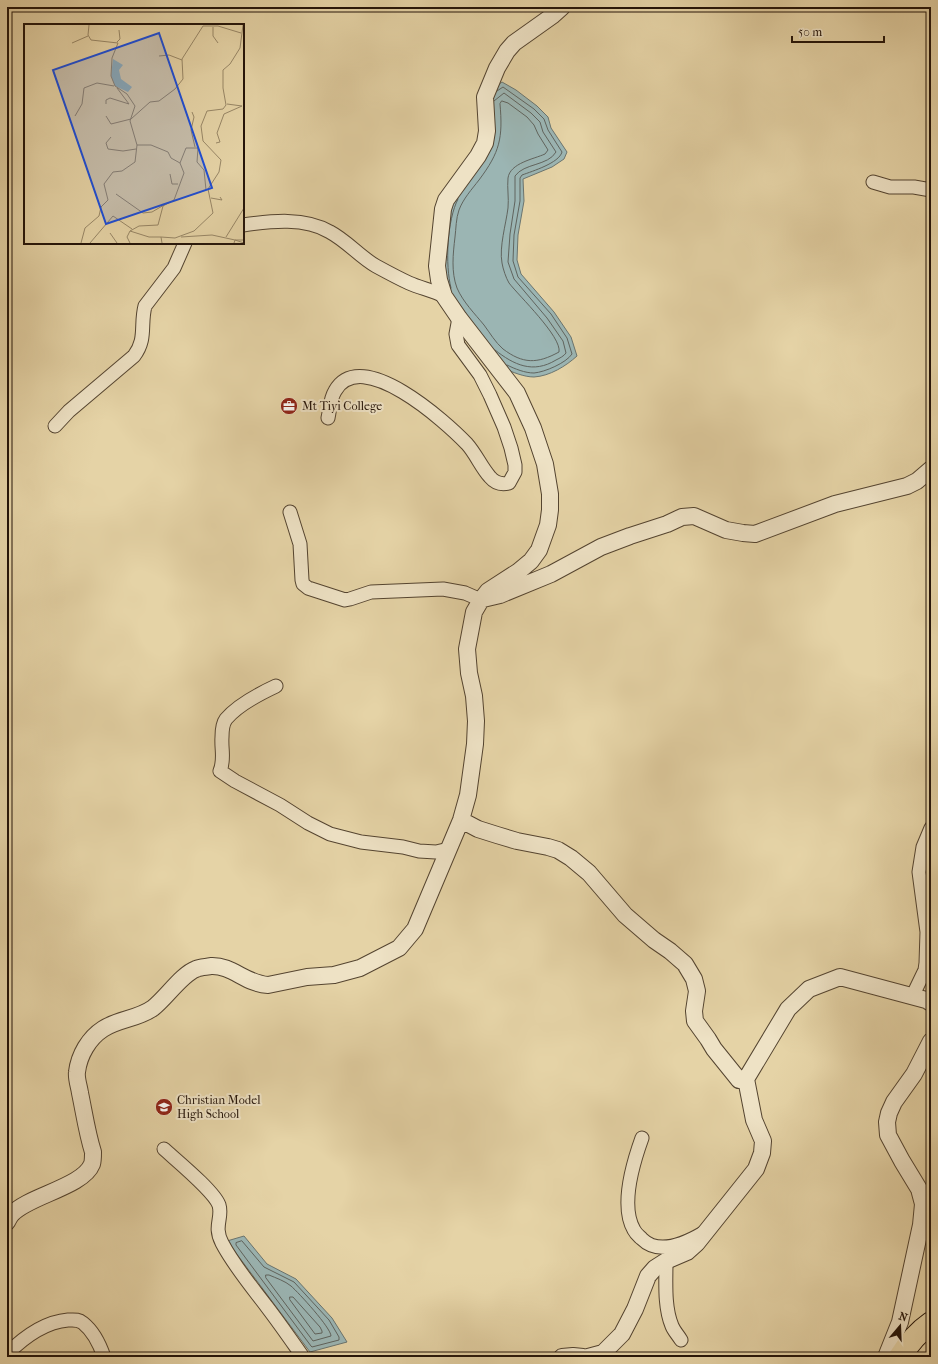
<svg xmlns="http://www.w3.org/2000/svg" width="938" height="1364" viewBox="0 0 938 1364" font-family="'IM FELL French Canon',serif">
  <rect width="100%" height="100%" fill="#e5d3a6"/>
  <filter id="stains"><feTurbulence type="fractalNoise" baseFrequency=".005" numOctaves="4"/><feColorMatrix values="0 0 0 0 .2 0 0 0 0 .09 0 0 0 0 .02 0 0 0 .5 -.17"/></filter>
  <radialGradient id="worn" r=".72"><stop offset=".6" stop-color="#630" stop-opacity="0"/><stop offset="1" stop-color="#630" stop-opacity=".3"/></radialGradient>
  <!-- water -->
  <path fill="#9bb5b3" stroke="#6b756f" d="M 502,82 L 516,90 L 537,106 L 548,117 L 551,128 L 567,152 L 564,159 L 552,167 L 523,179 L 524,201 L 518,235 L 517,260 L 521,274 L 554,312 L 571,337 L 577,356 C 566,366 550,376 534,377 C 524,377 512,372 503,368 L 441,286 L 442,217 L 481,151 L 494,88 Z
    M 244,1236 L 267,1264 L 296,1279 L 332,1318 L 347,1342 L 310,1352 L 227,1241 Z"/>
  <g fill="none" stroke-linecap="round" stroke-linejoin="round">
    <!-- shore -->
    <path stroke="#60645e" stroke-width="1" d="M 497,91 L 503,87 L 534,109 L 544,119 L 548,130 L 562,152 C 559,163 533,171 522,175 L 520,178 L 520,201 L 514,235 L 513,261 L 518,277 L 551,314 L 567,338 L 572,354 C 566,363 545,372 534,373 C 525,373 515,369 507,365
      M 494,101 L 504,93 L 531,113 L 540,122 L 543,132 L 556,152 C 548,166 524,163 515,176 L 515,201 L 510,234 L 508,262 L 514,279 L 547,318 L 563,341 L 566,353 C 564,356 560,358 556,360 C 533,374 514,365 495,350
      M 502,101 L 508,103 L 527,117 L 534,125 L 538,134 L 548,150 L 545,154 C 534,159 510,163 508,178 C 507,188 509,198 508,208 C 506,224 499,247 502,263 C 503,269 506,278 509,283 C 519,296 562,337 559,352 C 537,364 523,364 503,349 C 495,342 490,333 484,325 C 475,314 463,302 457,288 C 451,272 453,254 455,237 C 456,229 456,218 459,210 C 463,199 472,189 479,180 C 500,152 503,138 500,104 Z
      M 451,288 C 445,265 447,220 458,199
      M 242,1241 L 264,1267 L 294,1282 L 329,1320 L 339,1337 L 339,1340 L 312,1347 L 311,1346 L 236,1245 L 236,1243 Z
      M 266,1275 L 269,1275 C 276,1278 285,1281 291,1286 C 299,1293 331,1328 331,1336 L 313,1341 L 266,1278 Z
      M 290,1297 L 293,1297 L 320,1327 L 322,1331 L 322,1333 L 315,1334 L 290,1300 Z"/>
    <defs>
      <path id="minor" d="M 873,182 L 890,187 L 914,187 L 931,190
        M 243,225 C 271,221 305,217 330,232 C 347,241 360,257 376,266 C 387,272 398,278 409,283 C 420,288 432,290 444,296
        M 328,418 C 330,409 330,399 335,391 C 361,345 446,422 467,444 C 476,454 481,467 490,477 C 495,483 501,485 509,483 L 515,472 L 515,465 L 511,448 L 504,427 L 490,395 L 480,375 L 458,345 L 456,334 L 459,318
        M 55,426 L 69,411 L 134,356 C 147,339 140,325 145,306 L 174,268 L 185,243
        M 290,512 L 300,544 L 302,580 L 303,584 L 308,588 L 345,600 L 350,599 L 371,592 L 443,589 L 465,593 L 481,600
        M 276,686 C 261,693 237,706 226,719 C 223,723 222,731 222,737 C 221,749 225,759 220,771 L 235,781 L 280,805 L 308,823 L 330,834 L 361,842 L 403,847 L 419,851 L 436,852 L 449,849
        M 912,997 L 925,970 L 926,963 L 927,932 L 919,872 L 923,847 L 931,828
        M 642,1138 C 633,1163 620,1206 634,1230 C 636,1234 639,1236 642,1239 C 659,1256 686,1243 703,1233
        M 164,1149 C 176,1160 214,1191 219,1205 C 223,1218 213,1226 222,1243 C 234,1266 252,1287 267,1307 C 280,1324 291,1340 303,1357
        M 666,1261 C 666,1282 664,1307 672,1326 C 674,1331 678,1335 681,1340
        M 7,1354 C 24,1337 44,1322 68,1320 C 74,1320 78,1319 83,1323 C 93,1331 100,1345 104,1357"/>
      <path id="tertiary" d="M 483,599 L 500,595 L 551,574 L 601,547 L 630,536 L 667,524 L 682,517 L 694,516 L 726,530 L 743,533 L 755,534 L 835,504 L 907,486 L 917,481 L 931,469
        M 461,820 L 478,829 L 497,835 L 517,841 L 548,847 L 558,850 L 571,858 L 589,873 L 625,915 L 654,940 L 670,951 L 685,964 L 694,979 L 697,991 L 694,1011 L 695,1021 L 708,1039 L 714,1049 L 739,1080 L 746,1079
        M 7,1222 C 8,1220 10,1216 12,1214 C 28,1196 83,1187 92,1164 C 93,1161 93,1156 93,1152 C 87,1133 84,1112 80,1093 C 79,1086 76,1078 77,1072 C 79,1055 89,1038 103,1029 C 118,1019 138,1019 153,1008 C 166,998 182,974 196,969 C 200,967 207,967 211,966 C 232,965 246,984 268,985 L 307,977 L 334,975 L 360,968 L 399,948 L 415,929 L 461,820 L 468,795 L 475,744 L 476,721 L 474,696 L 469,673 L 467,649 L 474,612 L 481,600 L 488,591 L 519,571 L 531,561 L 539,550 L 548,525 L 550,510 L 550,494 L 545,464 L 533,428 L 517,393 L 459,318 L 444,296 L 439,280 L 437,266 L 443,209 L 446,200 L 478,156 L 485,143 L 487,131 L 485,97 L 497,68 L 507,51 L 514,43 L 552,16 L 562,7
        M 562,1357 L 573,1356 L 583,1357
        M 588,1357 L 603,1353 L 622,1334 L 635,1309 L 648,1276 L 655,1268 L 666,1261 L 687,1252 L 697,1243 L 756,1169 L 762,1153 L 763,1141 L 754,1120 L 746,1079 L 788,1009 L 809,989 L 840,977 L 926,1000 L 931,1003
        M 886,1357 L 900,1322 L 921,1225 L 923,1204 L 919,1189 L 902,1161 L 888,1135 L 887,1122 L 889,1113 L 894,1102 L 914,1074 L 931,1041"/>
      <path id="trunk" d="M 900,1357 C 908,1344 918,1332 931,1323"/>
    </defs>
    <!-- minor casing -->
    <use href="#minor" stroke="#544430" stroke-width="15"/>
    <!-- tertiary casing -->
    <use href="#tertiary" stroke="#544430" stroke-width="18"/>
    <!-- trunk casing -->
    <use href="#trunk" stroke="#241409" stroke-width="24"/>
    <!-- minor -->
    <use href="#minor" stroke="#eee2c5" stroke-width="13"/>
    <!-- tertiary -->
    <use href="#tertiary" stroke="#eee2c5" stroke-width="16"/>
    <!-- trunk -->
    <use href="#trunk" stroke="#e5d3a6" stroke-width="22"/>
  </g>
  <!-- icons -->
  <defs>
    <symbol id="office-disc" viewBox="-11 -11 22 22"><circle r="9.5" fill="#8f2418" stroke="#eee2c5"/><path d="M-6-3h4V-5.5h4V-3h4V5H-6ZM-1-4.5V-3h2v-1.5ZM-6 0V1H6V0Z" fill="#fff"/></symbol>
    <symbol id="school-disc" viewBox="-11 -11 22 22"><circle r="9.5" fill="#8f2418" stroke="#eee2c5"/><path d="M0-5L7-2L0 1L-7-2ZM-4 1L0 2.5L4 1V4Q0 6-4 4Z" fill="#fff"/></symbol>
  </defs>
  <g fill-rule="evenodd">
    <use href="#office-disc" x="279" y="396" width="20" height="20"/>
    <use href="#school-disc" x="154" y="1097" width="20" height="20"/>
  </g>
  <g text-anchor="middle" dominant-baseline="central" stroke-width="4" stroke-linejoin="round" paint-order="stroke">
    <!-- poi labels -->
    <g font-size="12" fill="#241409" stroke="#eee2c5" text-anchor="start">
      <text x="302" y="406">Mt Tiyi College</text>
      <text x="177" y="1100">Christian Model<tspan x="177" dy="14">High School</tspan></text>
    </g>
  </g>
  <!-- overview -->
  <g transform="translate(24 24)">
    <rect width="220" height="220" fill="#e5d3a6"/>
    <path d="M 89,35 L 99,41 L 95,46 L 97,55 L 108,63 L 104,68 L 91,62 L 87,52 Z" fill="#9bb5b3"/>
    <path fill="none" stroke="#988767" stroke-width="1" d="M 189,3 L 189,12 L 194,19M 93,18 L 96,15 L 95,6M 48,19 L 64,12M 135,32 L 145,31 L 158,36M 82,80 L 82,76 L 86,74 L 105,80 L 93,64M 203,80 L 218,82M 168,88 L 170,93 L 167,106 L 171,123M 51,92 L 58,80 L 60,64 L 73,59 L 90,62M 82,92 L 87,100 L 107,95 L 126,78 L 135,77 L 151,65 L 159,55 L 158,35 L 179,2 L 194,2 L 217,9M 87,113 L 82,119 L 84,125 L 99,127 L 112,125M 192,119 L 196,118 L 193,109 L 200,90 L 218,82M 156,139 L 162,124 L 174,124 L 173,138 L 180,146 L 182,166M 146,150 L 148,160 L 154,160M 92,170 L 119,189 L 128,188 L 140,181M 187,174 L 198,176 L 196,173M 106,207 L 115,202 L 134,201 L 139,182 L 150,176 L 160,149 L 156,139 L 147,134 L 144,128 L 127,121 L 113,121M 86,209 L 93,219M 157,213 L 188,211 L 211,216 L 220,216M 202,213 L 220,184M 57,219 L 61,204 L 75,192 L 77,183 L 84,176 L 80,160 L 89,148 L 98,147 L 111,138 L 113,121 L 106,97 L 111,82 L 103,70 L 91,62 L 87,52 L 88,34 L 94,19 L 67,16 L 64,11 L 65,1M 66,219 L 89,192 L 108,205M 106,219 L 103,213 L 106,207 L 125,213 L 137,213M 138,219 L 137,213 L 151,214 L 170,207 L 189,189 L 184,165 L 195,148 L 197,136 L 179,117 L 177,102 L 183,87 L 199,85 L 202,81 L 199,64 L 199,46 L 206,40 L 216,24 L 219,1M 210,219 L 211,216 L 220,219"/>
    <path fill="#1d4ed8" fill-opacity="0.15" stroke="#1d4ed8" stroke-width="2" d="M 135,9 L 188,164 L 82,200 L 29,46 Z"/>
    <rect width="220" height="220" fill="none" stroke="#241409" stroke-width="2"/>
  </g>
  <!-- margin -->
  <rect width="938" height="1364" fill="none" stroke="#e5d3a6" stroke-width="24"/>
  <rect x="8" y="8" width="922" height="1348" fill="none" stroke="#241409" stroke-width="2"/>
  <rect x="12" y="12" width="914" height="1340" fill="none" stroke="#241409"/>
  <!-- north arrow -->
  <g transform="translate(900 1326) rotate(19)" stroke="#eee2c5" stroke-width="3" paint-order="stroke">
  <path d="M0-3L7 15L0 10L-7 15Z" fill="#241409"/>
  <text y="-6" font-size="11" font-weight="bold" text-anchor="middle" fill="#241409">N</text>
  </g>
  <!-- scale -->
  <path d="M792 36v6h92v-6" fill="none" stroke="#241409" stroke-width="2"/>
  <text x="798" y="36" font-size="12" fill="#241409" stroke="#eee2c5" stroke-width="3" paint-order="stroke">50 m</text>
  <rect width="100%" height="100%" filter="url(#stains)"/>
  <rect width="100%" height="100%" fill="url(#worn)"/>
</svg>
